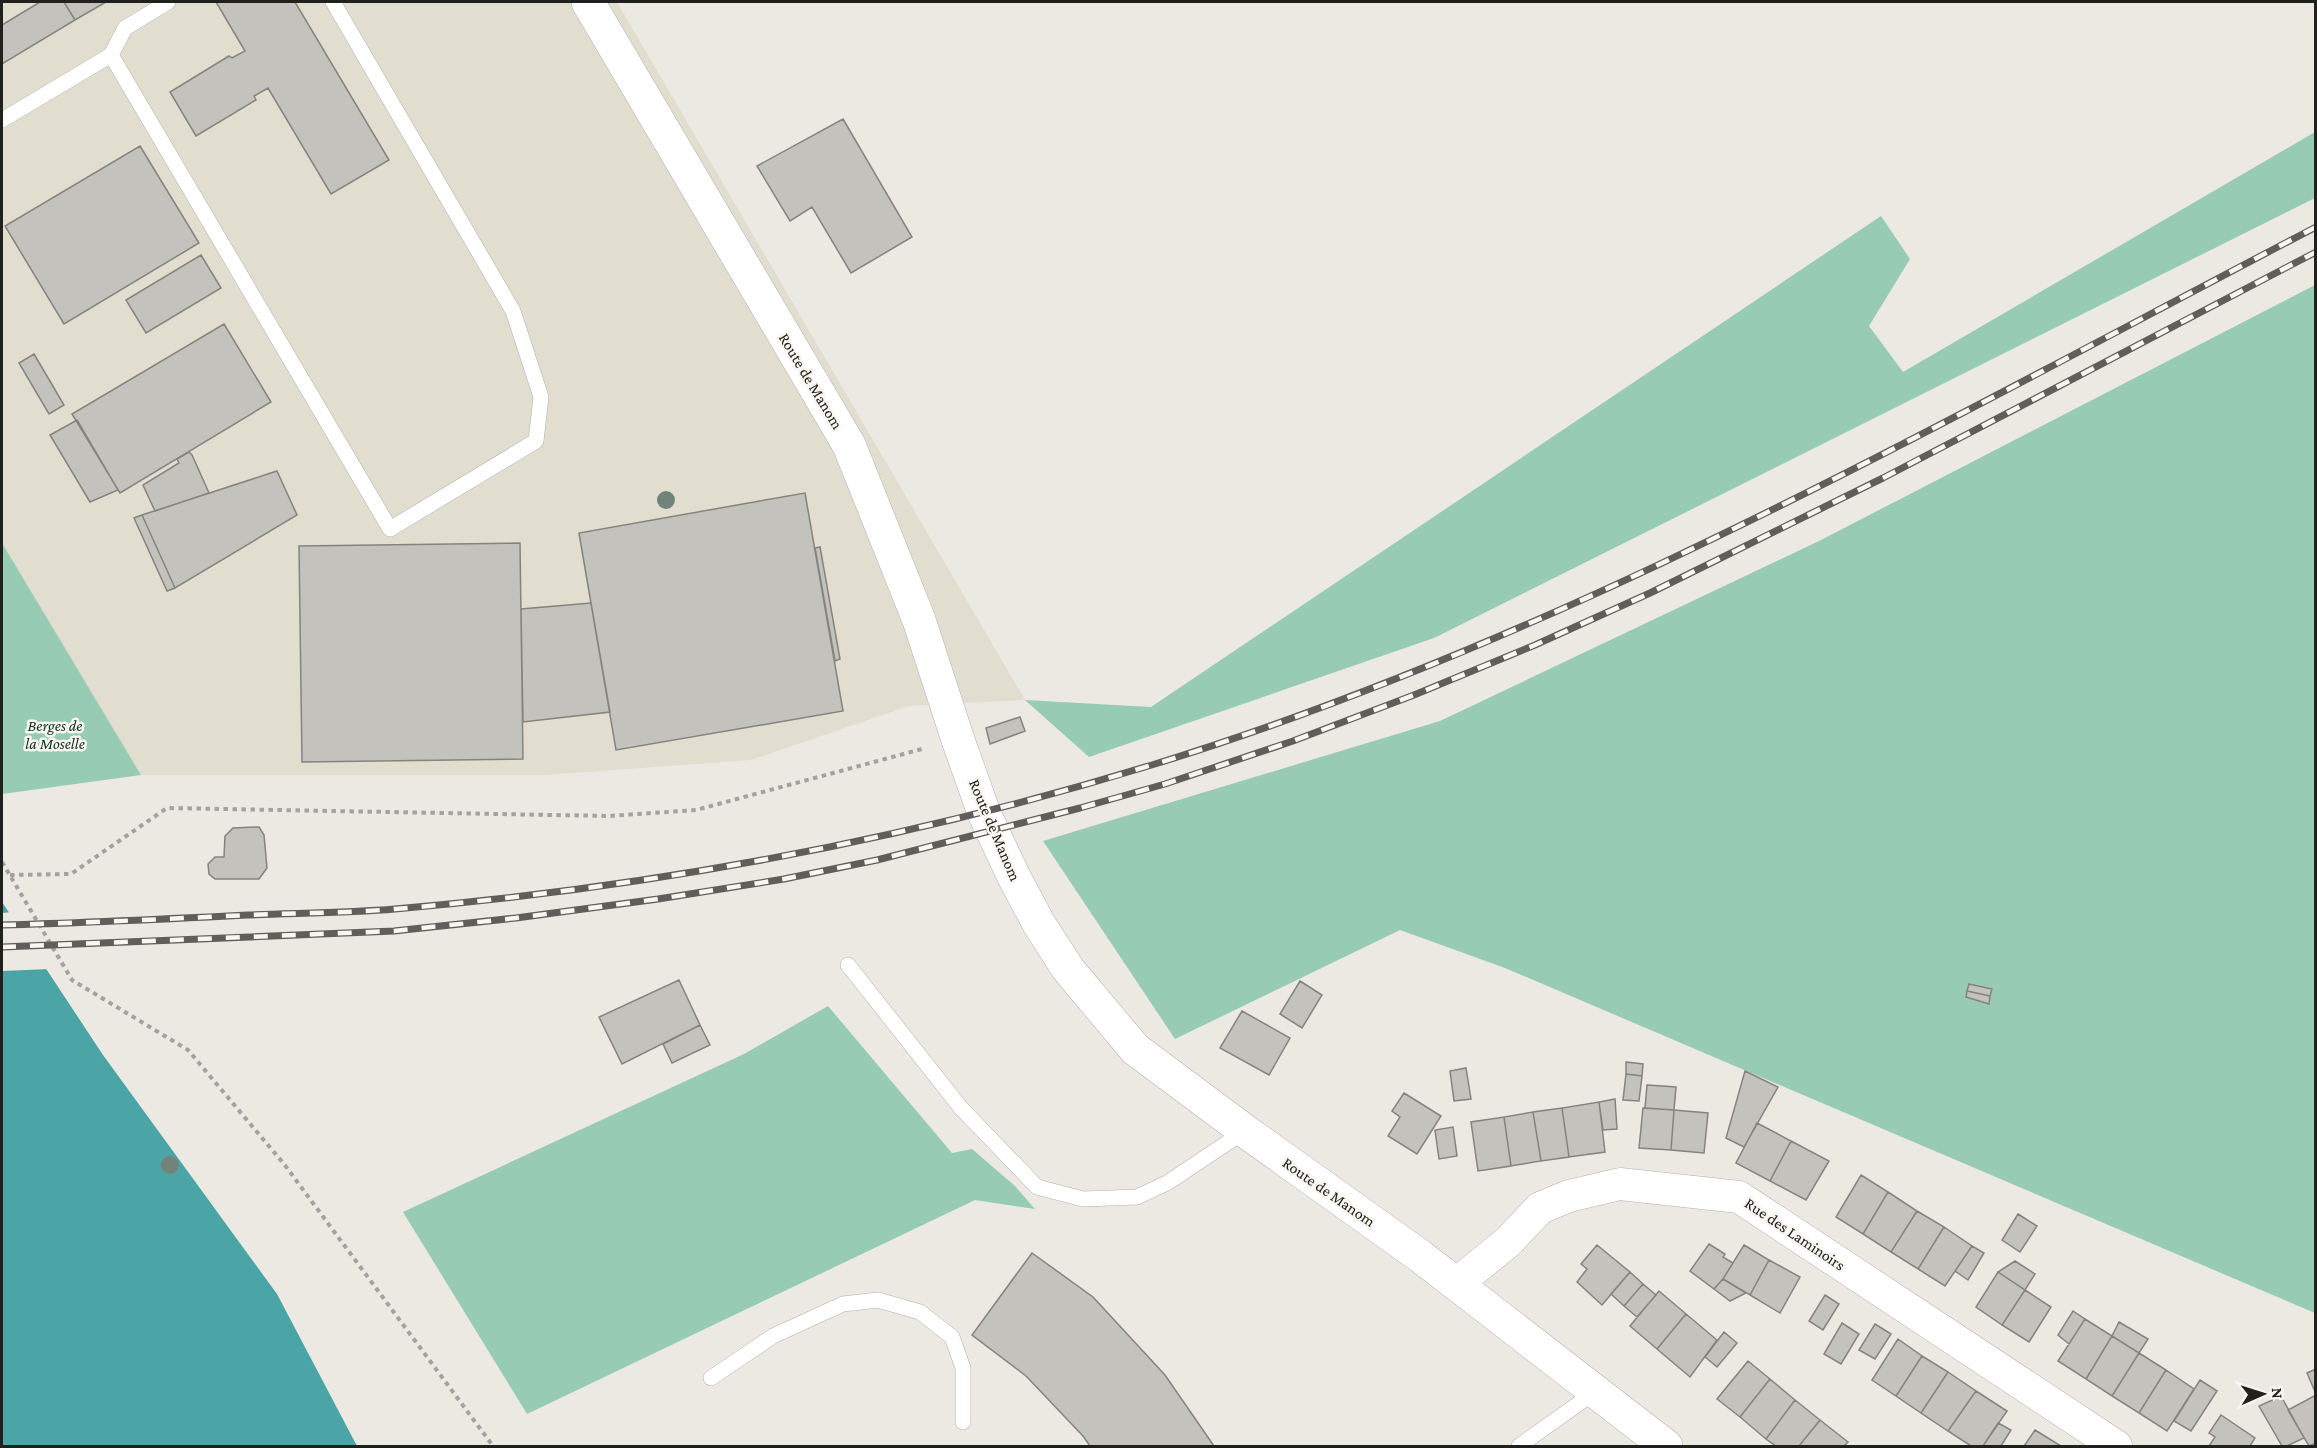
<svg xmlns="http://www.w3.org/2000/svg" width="2317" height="1448" viewBox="0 0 2317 1448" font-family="'Crimson Pro',serif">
  <rect width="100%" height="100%" fill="#ebe9e2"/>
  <!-- built -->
  <path fill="#e1ddcf" d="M 2,2 L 617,2 L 1025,700 L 909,706 L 751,760 L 545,775 L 141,775 L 2,543 Z"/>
  <!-- green -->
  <path fill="#97cbb3" d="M 2315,132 L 2315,198 L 1434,638 L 1089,757 L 1025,700 L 1151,707 L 1881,216 L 1910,259 L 1869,326 L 1903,372 Z
    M 2315,285 L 2315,1313 L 1505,968 L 1400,930 L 1175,1039 L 1043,841 L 1440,721 L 1819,541 Z
    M 2,543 L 141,775 L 2,794 Z
    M 828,1006 L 952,1153 L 972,1149 L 1015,1186 L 1035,1209 L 975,1200 L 527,1414 L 403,1212 L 744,1054 Z"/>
  <!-- water -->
  <path fill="#4ba5a6" d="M 2,902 L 103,1055 L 277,1294 L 357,1446 L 2,1446 Z"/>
  <!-- pier -->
  <path fill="#ebe9e2" d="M 12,912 L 50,969 L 2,971 L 2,913 Z"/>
  <!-- building -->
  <path fill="#c4c2bc" stroke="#85837d" stroke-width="1.5" d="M 40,2 L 64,2 L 75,20 L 2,64 L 2,25 Z
    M 64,2 L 106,2 L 75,20 Z
    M 216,2 L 295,2 L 389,160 L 331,194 L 268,88 L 254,96 L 256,100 L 196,136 L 170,92 L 229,56 L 232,58 L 245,51 Z
    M 843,119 L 912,237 L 851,273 L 812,207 L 790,221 L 757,166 Z
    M 140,146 L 199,243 L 64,324 L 5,226 Z
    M 201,255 L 221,288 L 146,333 L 126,300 Z
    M 224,324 L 271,402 L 120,493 L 72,414 Z
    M 34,354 L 64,405 L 49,414 L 19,363 Z
    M 77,420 L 118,490 L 90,502 L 50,435 Z
    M 189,452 L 192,455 L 209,493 L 155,511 L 143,485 L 179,463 L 177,459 Z
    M 277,471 L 297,515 L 175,588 L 142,515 Z
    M 805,493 L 843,711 L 616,750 L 579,533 Z
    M 142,515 L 175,588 L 167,591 L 134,518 Z
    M 520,543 L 523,759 L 302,762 L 299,546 Z
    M 820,547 L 840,659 L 835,661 L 815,548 Z
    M 591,603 L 610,712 L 523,722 L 521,609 Z
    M 1020,717 L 1025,731 L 990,744 L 986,728 Z
    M 259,827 L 264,835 L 267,868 L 259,879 L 215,879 L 209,874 L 208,864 L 215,857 L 224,857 L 225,836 L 233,828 Z
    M 679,980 L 700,1025 L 622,1064 L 599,1017 Z
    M 1300,981 L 1322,995 L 1302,1028 L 1280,1014 Z
    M 1969,984 L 1992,989 L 1990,996 L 1967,991 Z
    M 1967,991 L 1990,996 L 1989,1004 L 1966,997 Z
    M 1242,1011 L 1290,1038 L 1269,1075 L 1220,1048 Z
    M 700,1025 L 710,1045 L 672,1063 L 663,1044 Z
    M 1626,1062 L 1643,1064 L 1642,1076 L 1626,1074 Z
    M 1466,1068 L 1471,1099 L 1454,1101 L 1450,1071 Z
    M 1745,1071 L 1778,1087 L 1744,1147 L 1726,1138 Z
    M 1626,1074 L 1642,1076 L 1639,1101 L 1623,1100 Z
    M 1647,1085 L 1676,1087 L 1674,1110 L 1645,1108 Z
    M 1404,1093 L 1441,1116 L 1417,1154 L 1388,1136 L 1400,1117 L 1392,1111 Z
    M 1615,1099 L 1617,1129 L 1603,1130 L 1599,1102 Z
    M 1599,1102 L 1605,1152 L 1569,1157 L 1562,1108 Z
    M 1562,1108 L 1569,1157 L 1541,1161 L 1533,1112 Z
    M 1643,1108 L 1674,1110 L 1671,1150 L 1639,1148 Z
    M 1674,1110 L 1708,1113 L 1704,1153 L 1671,1150 Z
    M 1533,1112 L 1541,1161 L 1511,1166 L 1504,1117 Z
    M 1504,1117 L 1511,1166 L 1478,1171 L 1471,1122 Z
    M 1757,1123 L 1791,1141 L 1770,1181 L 1736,1163 Z
    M 1453,1127 L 1457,1156 L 1439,1159 L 1435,1130 Z
    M 1791,1141 L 1829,1161 L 1806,1200 L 1770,1181 Z
    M 1861,1175 L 1888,1192 L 1863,1234 L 1836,1217 Z
    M 1888,1192 L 1917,1211 L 1891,1252 L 1863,1234 Z
    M 1917,1211 L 1944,1227 L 1918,1269 L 1891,1252 Z
    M 2018,1214 L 2037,1226 L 2020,1252 L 2002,1240 Z
    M 1944,1227 L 1972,1246 L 1945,1286 L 1918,1269 Z
    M 1709,1244 L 1725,1254 L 1723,1257 L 1733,1263 L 1723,1279 L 1714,1289 L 1690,1271 Z
    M 1597,1245 L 1630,1272 L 1602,1305 L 1577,1282 L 1587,1269 L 1581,1264 Z
    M 1744,1245 L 1769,1260 L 1750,1295 L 1723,1279 Z
    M 1972,1246 L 1984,1253 L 1968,1280 L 1955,1271 Z
    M 1032,1253 L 1093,1297 L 1165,1375 L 1214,1446 L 1090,1446 L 1083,1436 L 1026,1376 L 972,1335 Z
    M 1769,1260 L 1800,1277 L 1780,1313 L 1750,1295 Z
    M 2015,1261 L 2035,1274 L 2025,1290 L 1998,1272 Z
    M 1630,1272 L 1643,1284 L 1624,1306 L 1611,1294 Z
    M 1998,1272 L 2025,1290 L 2002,1325 L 1976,1307 Z
    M 1723,1279 L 1746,1293 L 1730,1301 L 1714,1289 Z
    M 1643,1284 L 1656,1295 L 1637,1317 L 1624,1306 Z
    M 2025,1290 L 2051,1307 L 2029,1342 L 2002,1325 Z
    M 1659,1291 L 1686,1314 L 1657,1349 L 1630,1326 Z
    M 1825,1295 L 1839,1304 L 1823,1330 L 1809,1321 Z
    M 2073,1311 L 2085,1319 L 2069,1344 L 2058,1335 Z
    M 1686,1314 L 1717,1340 L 1690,1377 L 1657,1349 Z
    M 2085,1319 L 2112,1336 L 2086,1379 L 2058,1361 Z
    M 2119,1322 L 2148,1339 L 2139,1353 L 2112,1336 Z
    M 1842,1323 L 1859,1334 L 1841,1364 L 1824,1354 Z
    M 1875,1324 L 1891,1334 L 1875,1359 L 1859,1350 Z
    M 1724,1332 L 1737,1343 L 1717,1367 L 1705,1357 Z
    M 2112,1336 L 2139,1353 L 2112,1396 L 2086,1379 Z
    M 1898,1339 L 1922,1356 L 1896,1396 L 1872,1380 Z
    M 2139,1353 L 2166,1370 L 2139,1413 L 2112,1396 Z
    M 1922,1356 L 1948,1372 L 1921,1413 L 1896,1396 Z
    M 1748,1361 L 1770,1379 L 1740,1417 L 1717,1399 Z
    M 2316,1369 L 2316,1394 L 2307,1373 Z
    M 2166,1370 L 2194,1389 L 2167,1431 L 2139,1413 Z
    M 1948,1372 L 1976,1391 L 1948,1431 L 1921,1413 Z
    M 1770,1379 L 1795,1400 L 1766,1439 L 1740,1417 Z
    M 2200,1380 L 2217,1391 L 2191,1431 L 2174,1421 Z
    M 1976,1391 L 2007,1411 L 1983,1446 L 1971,1446 L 1948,1431 Z
    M 2316,1395 L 2316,1443 L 2309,1446 L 2288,1410 Z
    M 2281,1396 L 2304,1438 L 2287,1446 L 2282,1446 L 2259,1406 Z
    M 1795,1400 L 1820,1420 L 1799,1446 L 1776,1446 L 1766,1439 Z
    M 2221,1415 L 2255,1438 L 2250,1446 L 2209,1446 L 2215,1437 L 2209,1433 Z
    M 1820,1420 L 1848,1442 L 1844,1446 L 1799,1446 Z
    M 1998,1423 L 2011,1430 L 2001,1446 L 1983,1446 Z
    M 2035,1430 L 2061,1446 L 2024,1446 Z"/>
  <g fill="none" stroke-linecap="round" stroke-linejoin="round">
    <defs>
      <path id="service" d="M 111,55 L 390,529 L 536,441 L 541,397 L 513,311 L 333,2
        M 2,120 L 111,55 L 125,28 L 168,2
        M 848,965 L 961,1108 L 1037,1187 L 1083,1199 L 1137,1197 L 1167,1183 L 1245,1131
        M 711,1378 L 773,1336 L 843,1304 L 878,1300 L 920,1312 L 952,1337 L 963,1368 L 963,1422
        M 1519,1446 L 1595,1392"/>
      <path id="minor" d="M 1456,1284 L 1508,1242 L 1540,1208 L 1569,1196 L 1620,1184 L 1739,1197 L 2116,1446"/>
      <path id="tertiary" d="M 588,2 L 849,445 L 919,620 L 958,740 L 984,813 L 1013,875 L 1039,924 L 1068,969 L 1135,1049 L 1245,1131 L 1420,1256 L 1666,1446"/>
    </defs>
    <!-- service casing -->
    <use href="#service" stroke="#b3b1ab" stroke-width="16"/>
    <!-- minor casing -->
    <use href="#minor" stroke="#b3b1ab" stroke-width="33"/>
    <!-- tertiary casing -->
    <use href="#tertiary" stroke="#b3b1ab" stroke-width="34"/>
    <!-- path -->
    <path stroke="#a3a29c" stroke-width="4" stroke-dasharray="4.5 4.5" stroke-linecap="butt" d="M 2,862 L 72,980 L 188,1050 L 284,1164 L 493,1446
      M 10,875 L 71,874 L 167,808 L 609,816 L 696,810 L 922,749"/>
    <!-- service -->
    <use href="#service" stroke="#fff" stroke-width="15"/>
    <!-- minor -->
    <use href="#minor" stroke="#fff" stroke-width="32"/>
    <!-- tertiary -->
    <use href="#tertiary" stroke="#fff" stroke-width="33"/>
    <defs>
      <path id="rail" d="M 2,925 C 84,923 166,919 248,915 C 297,913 346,913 395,909 C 653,887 908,840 1155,764 C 1564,638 1938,424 2316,227
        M 2,947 L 394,931 L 516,918 L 658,899 L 784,879 L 877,860 L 1080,808 L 1165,784 L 1293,741 L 1414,695 L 1535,645 L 1650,593 L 1883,478 L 2316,252"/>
    </defs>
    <!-- rail casing -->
    <use href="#rail" stroke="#5f5e5a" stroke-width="7"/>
    <!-- rail -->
    <use href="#rail" stroke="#f8f6f0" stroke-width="4.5" stroke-dasharray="14" stroke-linecap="butt"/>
  </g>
  <!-- trees -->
  <g fill="#728379">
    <circle cx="666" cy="500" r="9"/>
    <circle cx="170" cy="1165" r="9"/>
  </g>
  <g text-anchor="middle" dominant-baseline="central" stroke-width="5" stroke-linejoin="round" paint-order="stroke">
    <!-- street labels -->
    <g font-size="16" fill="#20201d" stroke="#f8f6f0">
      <text transform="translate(811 381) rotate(59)">Route de Manom</text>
      <text transform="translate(995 830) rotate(67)">Route de Manom</text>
      <text transform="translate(1329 1192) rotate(35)">Route de Manom</text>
      <text transform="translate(1795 1234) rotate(34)">Rue des Laminoirs</text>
    </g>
    <!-- park labels -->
    <g font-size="16" font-style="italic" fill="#0f3023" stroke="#f8f6f0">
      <text x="55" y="725">Berges de<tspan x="55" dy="18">la Moselle</tspan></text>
    </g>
  </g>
  <!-- border -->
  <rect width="2317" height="1448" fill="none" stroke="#20201d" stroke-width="6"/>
  <!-- north arrow -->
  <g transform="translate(2263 1394) rotate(87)" stroke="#f8f6f0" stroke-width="4.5" paint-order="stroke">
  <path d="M0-4.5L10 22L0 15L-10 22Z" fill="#20201d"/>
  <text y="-9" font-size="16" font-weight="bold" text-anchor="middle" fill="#20201d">N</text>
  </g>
</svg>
